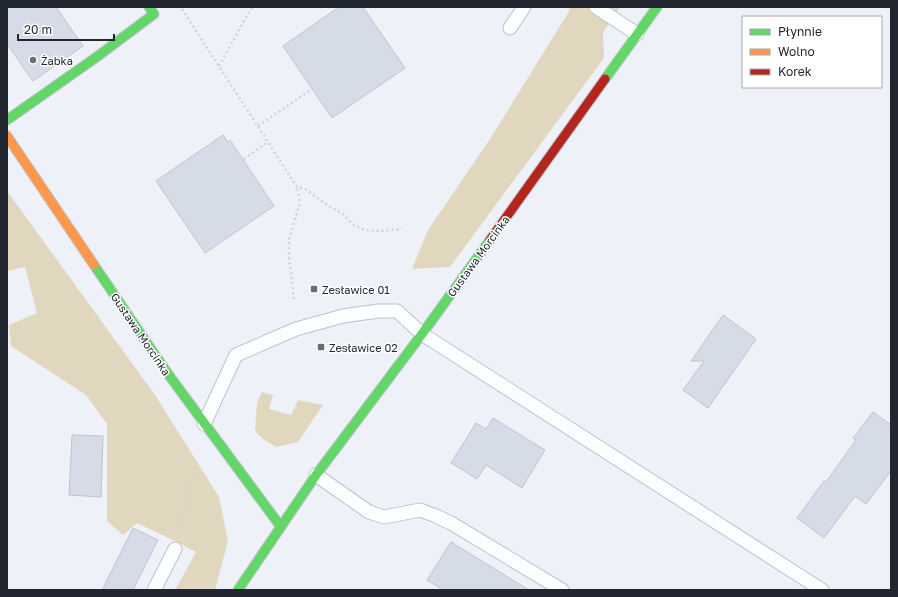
<svg xmlns="http://www.w3.org/2000/svg" width="898" height="597" viewBox="0 0 898 597" font-family="'Golos Text',sans-serif">
  <rect width="100%" height="100%" fill="#eef1f8"/>
  <!-- green -->
  <path fill="#e1d7bf" d="M 570,7 L 620,7 L 603,32 L 604,58 L 450,267 L 412,269 L 428,230 L 490,139 L 568,13 Z
    M 7,191 L 155,395 L 219,497 L 228,541 L 215,590 L 175,590 L 196,552 L 183,545 L 137,523 L 123,535 L 107,521 L 107,424 L 86,395 L 11,346 L 9,325 L 37,313 L 25,267 L 7,271 Z
    M 262,392 L 273,395 L 269,409 L 291,415 L 298,400 L 323,405 L 298,442 L 276,447 L 263,439 L 255,431 L 257,403 Z"/>
  <!-- building -->
  <path fill="#d5dbe7" stroke="#c0c4cd" d="M 7,7 L 56,7 L 83,46 L 33,81 L 7,44 Z
    M 339,7 L 363,7 L 405,68 L 332,118 L 283,46 Z
    M 223,135 L 228,142 L 230,140 L 274,206 L 205,253 L 156,181 Z
    M 723,315 L 756,339 L 708,408 L 683,390 L 704,361 L 691,361 Z
    M 873,412 L 891,425 L 891,471 L 866,504 L 855,496 L 824,538 L 797,518 L 824,481 L 826,482 L 856,440 L 853,438 Z
    M 493,418 L 545,450 L 522,488 L 486,465 L 477,479 L 451,463 L 476,423 L 486,429 Z
    M 72,435 L 103,436 L 101,497 L 69,495 Z
    M 133,528 L 158,540 L 133,590 L 102,590 Z
    M 451,542 L 529,590 L 443,590 L 427,580 Z"/>
  <g fill="none" stroke-linecap="round" stroke-linejoin="round">
    <defs>
      <path id="lane" d="M 596,7 L 637,34
        M 510,28 L 524,7
        M 204,424 L 236,355 L 296,329 L 343,316 L 378,311 L 397,311 L 422,334 L 822,590
        M 316,475 L 369,512 L 384,517 L 420,510 L 436,516 L 451,523 L 562,590
        M 154,590 L 175,549"/>
      <path id="fast" d="M 605,79 L 657,7
        M 7,120 L 98,56 L 154,14 L 149,7
        M 94,265 L 168,374 L 281,527
        M 238,590 L 316,475 L 422,334 L 490,240"/>
      <path id="slow" d="M 7,136 L 94,265"/>
      <path id="jam" d="M 490,240 L 605,79"/>
    </defs>
    <!-- lane casing -->
    <use href="#lane" stroke="#bec2ca" stroke-width="15"/>
    <!-- fast casing -->
    <use href="#fast" stroke="#bec2ca" stroke-width="11"/>
    <!-- slow casing -->
    <use href="#slow" stroke="#bec2ca" stroke-width="11"/>
    <!-- jam casing -->
    <use href="#jam" stroke="#bec2ca" stroke-width="11"/>
    <!-- path -->
    <path stroke="#d2d3d5" stroke-width="2.5" stroke-dasharray="2 3" stroke-linecap="butt" d="M 182,9 L 297,187 L 305,189 L 330,207 L 343,214 L 354,225 L 365,230 L 380,231 L 402,229
      M 219,66 L 249,12 L 254,7
      M 258,126 L 312,89
      M 244,159 L 268,142
      M 294,299 L 289,256 L 289,239 L 300,203 L 297,187
      M 180,527 L 197,460"/>
    <!-- lane -->
    <use href="#lane" stroke="#fcfdfe" stroke-width="13"/>
    <!-- fast -->
    <use href="#fast" stroke="#63d668" stroke-width="9"/>
    <!-- slow -->
    <use href="#slow" stroke="#ff974d" stroke-width="9"/>
    <!-- jam -->
    <use href="#jam" stroke="#b3261e" stroke-width="9"/>
  </g>
  <!-- markers -->
  <g fill="#696d77" stroke="#fff" stroke-width="1.5">
    <circle cx="33" cy="60" r="4"/>
    <rect x="310" y="285" width="8" height="8" rx="2"/>
    <rect x="317" y="343" width="8" height="8" rx="2"/>
  </g>
  <g text-anchor="middle" dominant-baseline="central" stroke-width="3" stroke-linejoin="round" paint-order="stroke">
    <!-- poi labels -->
    <g font-size="11" fill="#212631" stroke="#fff" text-anchor="start">
      <text x="41" y="60">Żabka</text>
      <text x="322" y="289">Zesławice 01</text>
      <text x="329" y="347">Zesławice 02</text>
    </g>
    <!-- street labels -->
    <g font-size="11" fill="#212631" stroke="#fff">
      <text transform="translate(478 256) rotate(-54)">Gustawa Morcinka</text>
      <text transform="translate(141 334) rotate(56)">Gustawa Morcinka</text>
    </g>
  </g>
  <!-- border -->
  <rect width="898" height="597" fill="none" stroke="#212631" stroke-width="16"/>
  <!-- legend -->
  <rect x="742" y="16" width="140" height="72" fill="#ffffff" stroke="#a6a8ad"/>
  <rect x="750" y="29" width="20" height="6" fill="#63d668" stroke="#a6a8ad"/>
  <text x="778" y="36" font-size="12" fill="#212631">Płynnie</text>
  <rect x="750" y="49" width="20" height="6" fill="#ff974d" stroke="#a6a8ad"/>
  <text x="778" y="56" font-size="12" fill="#212631">Wolno</text>
  <rect x="750" y="69" width="20" height="6" fill="#b3261e" stroke="#a6a8ad"/>
  <text x="778" y="76" font-size="12" fill="#212631">Korek</text>
  <!-- scale -->
  <path d="M18 34v6h96v-6" fill="none" stroke="#212631" stroke-width="2"/>
  <text x="24" y="34" font-size="12" fill="#212631" stroke="#ffffff" stroke-width="3" paint-order="stroke">20 m</text>
</svg>
